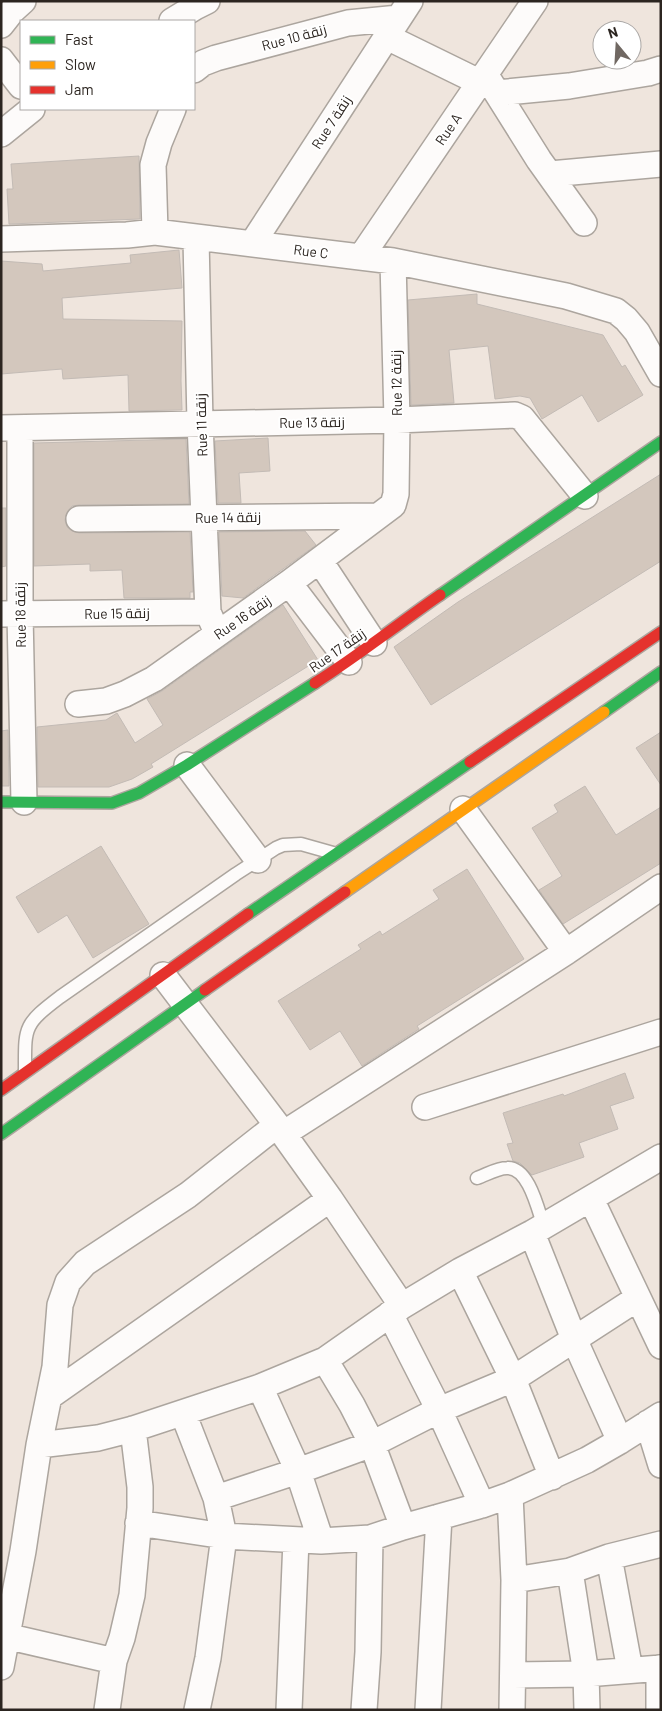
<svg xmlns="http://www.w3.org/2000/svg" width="662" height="1711" viewBox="0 0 662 1711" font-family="Barlow,Cairo,sans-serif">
  <rect width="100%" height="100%" fill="#efe5dd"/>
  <!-- building -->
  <path fill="#d3c7bd" stroke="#c3bbb5" d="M 139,156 L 140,219 L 9,224 L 7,189 L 13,189 L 11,164 Z
    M 179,250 L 182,288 L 62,298 L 63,319 L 182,321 L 181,381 L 182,410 L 129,411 L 128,375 L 63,379 L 62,369 L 1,374 L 1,261 L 42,264 L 43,271 L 131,263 L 130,255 Z
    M 477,294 L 477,304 L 603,335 L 622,367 L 625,365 L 643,395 L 598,422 L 582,395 L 542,419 L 530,398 L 520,396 L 495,399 L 488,346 L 449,350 L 454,403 L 411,405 L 408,300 Z
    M 268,438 L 270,471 L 239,473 L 241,503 L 218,503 L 215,441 Z
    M 186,439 L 189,504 L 79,505 L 72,506 L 67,512 L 65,520 L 67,527 L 72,531 L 79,533 L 190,532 L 193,592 L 190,592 L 190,598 L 124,598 L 122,570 L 90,571 L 90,564 L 34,566 L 34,443 Z
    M 661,474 L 661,561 L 431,705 L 394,647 L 458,602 Z
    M 1,508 L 6,508 L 6,566 L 1,567 Z
    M 305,531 L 316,545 L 243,598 L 222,596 L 219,532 Z
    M 283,605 L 318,660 L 151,764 L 153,767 L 132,779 L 109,787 L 38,787 L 37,727 L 106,720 L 117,713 L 135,743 L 163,725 L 147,699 L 162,691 Z
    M 8,730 L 9,786 L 1,786 L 1,731 Z
    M 661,732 L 661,785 L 636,748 Z
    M 585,786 L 616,835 L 661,807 L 661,863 L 563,924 L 539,890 L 562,876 L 532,828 L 558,812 L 554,805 Z
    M 101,846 L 149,924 L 93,958 L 67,915 L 38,933 L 16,897 Z
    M 467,869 L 524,959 L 417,1026 L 419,1029 L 362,1066 L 340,1031 L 310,1050 L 278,1001 L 361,949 L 358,945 L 380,931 L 382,935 L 439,899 L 433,890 Z
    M 625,1073 L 634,1098 L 610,1106 L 618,1129 L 579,1143 L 584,1157 L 532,1175 L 520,1163 L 513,1161 L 507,1144 L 513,1143 L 503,1113 L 563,1094 L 564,1096 Z"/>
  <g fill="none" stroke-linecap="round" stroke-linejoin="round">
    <defs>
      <path id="lane" d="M 25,1071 C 25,1027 23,1025 60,997 L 236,874 L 276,848 L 283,845 L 301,844 L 333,853
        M 477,1178 C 486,1175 497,1168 507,1168 C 529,1167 538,1210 544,1227"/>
      <path id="street" d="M 172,21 L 195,7 L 207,1
        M 1,25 L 12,11 L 23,1
        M 387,37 L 479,82
        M 1,60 L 21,86
        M 194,70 L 203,63 L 216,58 L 348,23 L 399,18
        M 485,74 L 539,160 L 584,223
        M 497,93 L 569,86 L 648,73 L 661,69
        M 1,134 L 32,109
        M 550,174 L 661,164
        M 155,232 L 153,165 L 159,143 L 173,109
        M 196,238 L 200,423 L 208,612
        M 1,239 L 127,235 L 155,232 L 393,261 L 566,296 L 616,311 L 626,319 L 637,332 L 661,374
        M 252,244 L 410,1
        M 361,257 L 535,1
        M 1,428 L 397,420 L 515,415 L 522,418 L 585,496
        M 20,428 L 20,614 L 24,802
        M 79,519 L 377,516
        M 320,561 L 374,643
        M 289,583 L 349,662
        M 1,614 L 208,612 L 214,626
        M 78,704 L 106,701 L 125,694 L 154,679 L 289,583 L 393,505 L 396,494 L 397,420 L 393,261
        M 187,765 L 258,860
        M 463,809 L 566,952
        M 163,975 L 277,1125 L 330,1199 L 402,1306
        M 425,1107 L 661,1032
        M 283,1134 L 566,952 L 661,887
        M 591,1199 L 661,1346
        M 532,1233 L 574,1339 L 620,1441
        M 460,1271 L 513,1379 L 552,1477
        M 390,1314 L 439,1410 L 482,1505
        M 325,1360 L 352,1405 L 372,1444 L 403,1527
        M 260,1387 L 298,1471 L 321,1541
        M 50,1396 L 330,1199
        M 183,1413 L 216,1498 L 224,1536 L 208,1658 L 197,1710
        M 648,1423 L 661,1465
        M 39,1445 L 98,1438 L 133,1429 L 260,1387 L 325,1360 L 402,1306 L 460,1271 L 532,1233 L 661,1157
        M 510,1495 L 514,1580 L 512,1710
        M 216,1498 L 298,1471 L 372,1444 L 439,1410 L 513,1379 L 638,1298
        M 138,1523 L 224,1536 L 321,1541 L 370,1538 L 403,1527 L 482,1505 L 510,1495 L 587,1460 L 620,1441 L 661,1415
        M 609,1557 L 630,1670
        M 570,1571 L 586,1674 L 587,1710
        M 514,1580 L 570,1571 L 609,1557 L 661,1544
        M 1,1635 L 114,1661
        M 1,1667 L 23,1551 L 39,1445 L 55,1367 L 60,1305 L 68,1282 L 85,1263 L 188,1195 L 277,1125
        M 513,1675 L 586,1674 L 661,1668
        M 107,1710 L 114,1661 L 122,1638 L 132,1595 L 140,1508 L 140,1487 L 133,1429
        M 289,1710 L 296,1540
        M 364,1710 L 368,1652 L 370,1538
        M 428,1710 L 439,1517
        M 659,1710 L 659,1668"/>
      <path id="fast" d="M 440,595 L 661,442
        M 604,712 L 661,672
        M 1,802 L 112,803 L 139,793 L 187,765 L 315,683
        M 248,914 L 470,762
        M 1,1134 L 205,990"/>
      <path id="slow" d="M 345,892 L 604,712"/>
      <path id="jam" d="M 315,683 C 358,656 398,624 440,595
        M 470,762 L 661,632
        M 205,990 L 345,892
        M 1,1090 L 248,914"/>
    </defs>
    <!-- lane casing -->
    <use href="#lane" stroke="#aca59e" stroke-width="15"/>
    <!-- street casing -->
    <use href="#street" stroke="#aca59e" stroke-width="28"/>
    <!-- fast casing -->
    <use href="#fast" stroke="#aca59e" stroke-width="14"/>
    <!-- slow casing -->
    <use href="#slow" stroke="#aca59e" stroke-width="14"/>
    <!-- jam casing -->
    <use href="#jam" stroke="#aca59e" stroke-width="14"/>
    <!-- lane -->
    <use href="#lane" stroke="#fdfbfa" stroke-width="12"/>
    <!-- street -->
    <use href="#street" stroke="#fdfbfa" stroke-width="25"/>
    <!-- fast -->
    <use href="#fast" stroke="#30b455" stroke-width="11"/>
    <!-- slow -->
    <use href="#slow" stroke="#ff9f0a" stroke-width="11"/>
    <!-- jam -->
    <use href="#jam" stroke="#e5322d" stroke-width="11"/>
  </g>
  <g text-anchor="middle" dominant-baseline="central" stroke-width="4" stroke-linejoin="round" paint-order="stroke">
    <!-- street labels -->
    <g font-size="14" fill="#2c2520" stroke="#fff">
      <text transform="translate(294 37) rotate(-15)">Rue 10 زنقة</text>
      <text transform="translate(331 122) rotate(-57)">Rue 7 زنقة</text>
      <text transform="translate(448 129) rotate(-56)">Rue A</text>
      <text transform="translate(311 251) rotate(7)">Rue C</text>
      <text transform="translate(396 383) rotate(-91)">Rue 12 زنقة</text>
      <text transform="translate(312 422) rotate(-1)">Rue 13 زنقة</text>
      <text transform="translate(201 425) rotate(-92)">Rue 11 زنقة</text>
      <text transform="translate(228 517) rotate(-1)">Rue 14 زنقة</text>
      <text transform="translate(117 613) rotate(-1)">Rue 15 زنقة</text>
      <text transform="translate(20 615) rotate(-91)">Rue 18 زنقة</text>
      <text transform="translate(242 617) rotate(-35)">Rue 16 زنقة</text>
      <text transform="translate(337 650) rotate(-35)">Rue 17 زنقة</text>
    </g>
  </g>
  <!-- border -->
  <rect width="662" height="1711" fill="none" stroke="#2c2520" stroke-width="5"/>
  <!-- legend -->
  <rect x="20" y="20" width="175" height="90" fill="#ffffff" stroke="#aba8a6"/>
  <rect x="30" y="36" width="25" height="8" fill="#30b455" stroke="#aba8a6"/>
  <text x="65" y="45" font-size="15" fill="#2c2520">Fast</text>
  <rect x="30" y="61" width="25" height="8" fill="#ff9f0a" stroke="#aba8a6"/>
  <text x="65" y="70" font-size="15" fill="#2c2520">Slow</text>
  <rect x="30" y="86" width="25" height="8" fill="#e5322d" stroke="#aba8a6"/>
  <text x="65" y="95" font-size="15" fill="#2c2520">Jam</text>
  <!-- north arrow -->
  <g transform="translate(617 45) rotate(342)"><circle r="24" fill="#ffffff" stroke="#aba8a6"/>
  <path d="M0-4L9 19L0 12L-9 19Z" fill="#706862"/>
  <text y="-8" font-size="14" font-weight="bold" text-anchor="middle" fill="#2c2520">N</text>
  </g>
</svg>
